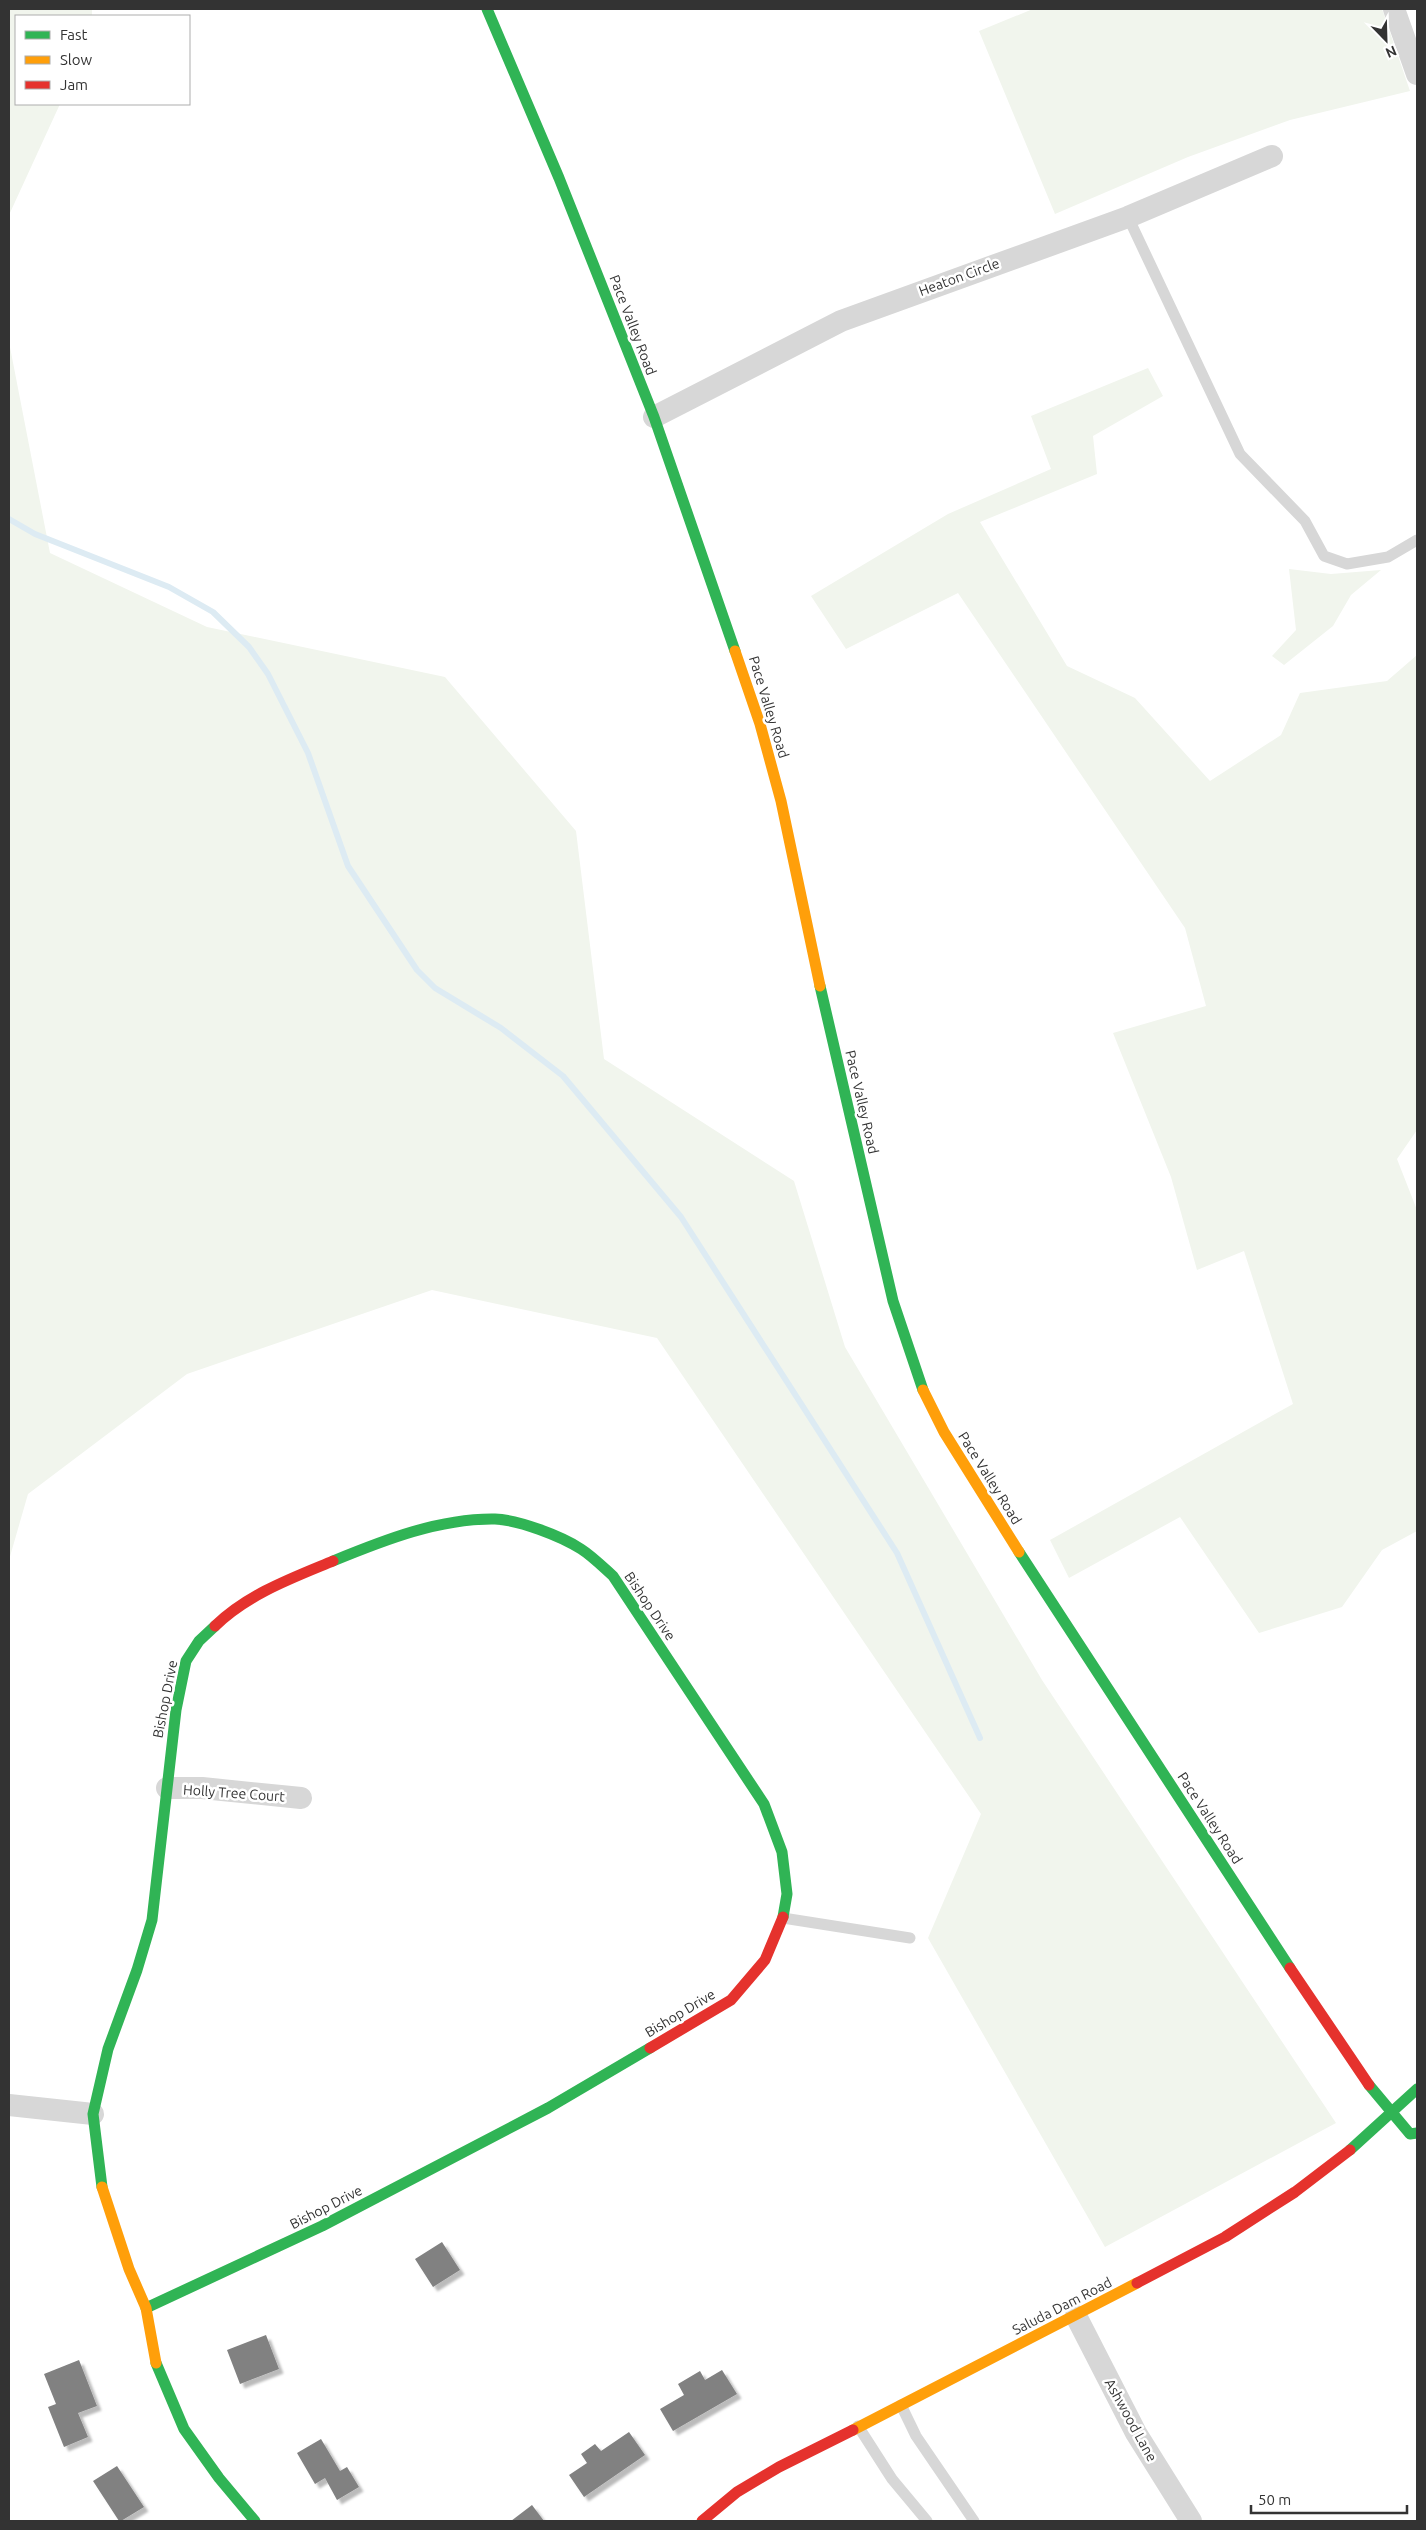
<svg xmlns="http://www.w3.org/2000/svg" width="1426" height="2530" viewBox="0 0 1426 2530" font-family="Ubuntu,sans-serif">
  <defs>
    <filter id="shadow"><feDropShadow dx="4.5" dy="4.5" stdDeviation="1" flood-color="#0004"/></filter>
  </defs>
  <rect width="100%" height="100%" fill="#fff"/>
  <!-- green -->
  <path fill="#f1f5ed" d="M 9,9 L 92,9 L 92,16 L 16,16 L 16,104 L 60,104 L 9,215 Z
    M 1033,9 L 1382,9 L 1410,91 L 1290,120 L 1188,157 L 1055,214 L 979,31 Z
    M 9,342 L 50,553 L 207,627 L 445,677 L 576,831 L 604,1059 L 794,1181 L 845,1347 L 1042,1680 L 1336,2123 L 1105,2247 L 928,1938 L 981,1814 L 657,1338 L 432,1290 L 187,1374 L 28,1494 L 9,1560 Z
    M 1148,368 L 1163,396 L 1093,436 L 1097,474 L 980,522 L 1067,666 L 1135,698 L 1210,781 L 1281,735 L 1300,693 L 1387,681 L 1417,655 L 1417,1130 L 1397,1159 L 1417,1210 L 1417,1531 L 1382,1550 L 1342,1607 L 1259,1633 L 1180,1517 L 1069,1578 L 1050,1540 L 1293,1404 L 1244,1251 L 1197,1270 L 1171,1177 L 1113,1033 L 1206,1006 L 1185,928 L 958,593 L 846,649 L 811,596 L 948,514 L 1051,469 L 1031,416 Z
    M 1289,569 L 1331,574 L 1381,570 L 1351,595 L 1333,626 L 1284,665 L 1272,656 L 1296,630 Z"/>
  <g fill="none" stroke-linecap="round" stroke-linejoin="round">
    <!-- stream -->
    <path stroke="#ddebf3" stroke-width="6" d="M 9,519 L 35,534 L 169,587 L 213,612 L 249,647 L 268,674 L 308,753 L 348,866 L 417,970 L 435,988 L 501,1028 L 563,1076 L 681,1217 L 897,1553 L 980,1738"/>
  </g>
  <!-- building -->
  <path fill="#818181" filter="url(#shadow)" d="M 442,2242 L 460,2270 L 433,2287 L 415,2259 Z
    M 266,2335 L 279,2369 L 240,2384 L 227,2350 Z
    M 79,2360 L 97,2406 L 78,2413 L 88,2437 L 64,2447 L 48,2407 L 56,2404 L 44,2374 Z
    M 722,2370 L 737,2394 L 673,2431 L 660,2409 L 684,2395 L 678,2384 L 700,2371 L 705,2380 Z
    M 629,2432 L 645,2455 L 584,2497 L 569,2475 L 587,2463 L 581,2454 L 595,2444 L 601,2451 Z
    M 321,2439 L 340,2471 L 347,2467 L 359,2487 L 337,2500 L 325,2478 L 315,2484 L 297,2453 Z
    M 117,2466 L 144,2507 L 121,2521 L 119,2521 L 93,2481 Z
    M 532,2505 L 544,2521 L 511,2521 Z"/>
  <g fill="none" stroke-linecap="round" stroke-linejoin="round">
    <!-- lane -->
    <path stroke="#d7d7d7" stroke-width="11" d="M 1128,217 L 1240,454 L 1305,521 L 1324,556 L 1347,564 L 1388,557 L 1417,540
      M 783,1918 L 910,1938
      M 901,2405 L 916,2436 L 974,2521
      M 858,2426 L 892,2479 L 927,2521"/>
    <!-- street -->
    <path stroke="#d7d7d7" stroke-width="22" d="M 1394,9 L 1417,74
      M 654,417 L 841,321 L 1128,217 L 1272,156
      M 167,1788 L 202,1788 L 301,1798
      M 9,2105 L 93,2114
      M 1076,2316 L 1136,2433 L 1191,2521"/>
    <!-- fast -->
    <path stroke="#30b455" stroke-width="11" d="M 487,9 L 559,178 L 654,417 L 735,651
      M 820,986 L 893,1301 L 923,1390
      M 1019,1552 L 1290,1968
      M 333,1561 C 384,1540 440,1518 495,1519 C 519,1520 561,1536 581,1549 C 592,1556 603,1567 613,1576 L 764,1804 L 782,1852 L 787,1894 L 783,1917
      M 1369,2085 L 1410,2134 L 1417,2133
      M 1350,2150 L 1417,2089
      M 102,2187 L 93,2114 L 108,2049 L 137,1970 L 152,1920 L 176,1710 L 186,1661 L 199,1641 L 215,1626
      M 146,2308 L 322,2226 L 548,2108 L 650,2048
      M 156,2363 L 184,2429 L 219,2478 L 255,2521"/>
    <!-- slow -->
    <path stroke="#ff9f0a" stroke-width="11" d="M 735,651 L 760,724 L 781,801 L 820,986
      M 923,1390 L 944,1432 L 1019,1552
      M 102,2187 L 129,2269 L 146,2308 L 156,2363
      M 853,2430 L 1137,2283"/>
    <!-- jam -->
    <path stroke="#e5322d" stroke-width="11" d="M 215,1626 C 248,1594 292,1578 333,1561
      M 1290,1968 L 1369,2085
      M 650,2048 L 731,2000 L 765,1960 L 783,1917
      M 1137,2283 L 1225,2237 L 1295,2192 L 1350,2150
      M 702,2521 L 737,2492 L 779,2467 L 853,2430"/>
  </g>
  <g text-anchor="middle" dominant-baseline="central" stroke-width="5" stroke-linejoin="round" paint-order="stroke">
    <!-- street labels -->
    <g font-size="14" fill="#333" stroke="#fff">
      <text transform="translate(959 277) rotate(-20)">Heaton Circle</text>
      <text transform="translate(633 325) rotate(69)">Pace Valley Road</text>
      <text transform="translate(769 707) rotate(73)">Pace Valley Road</text>
      <text transform="translate(862 1102) rotate(77)">Pace Valley Road</text>
      <text transform="translate(990 1478) rotate(58)">Pace Valley Road</text>
      <text transform="translate(650 1606) rotate(56)">Bishop Drive</text>
      <text transform="translate(165 1699) rotate(-79)">Bishop Drive</text>
      <text transform="translate(234 1793) rotate(4)">Holly Tree Court</text>
      <text transform="translate(1210 1818) rotate(57)">Pace Valley Road</text>
      <text transform="translate(680 2013) rotate(-31)">Bishop Drive</text>
      <text transform="translate(326 2207) rotate(-27)">Bishop Drive</text>
      <text transform="translate(1062 2306) rotate(-27)">Saluda Dam Road</text>
      <text transform="translate(1131 2420) rotate(61)">Ashwood Lane</text>
    </g>
  </g>
  <!-- border -->
  <rect width="1426" height="2530" fill="none" stroke="#333333" stroke-width="20"/>
  <!-- legend -->
  <rect x="15" y="15" width="175" height="90" fill="#ffffff" stroke="#adadad"/>
  <rect x="25" y="31" width="25" height="8" fill="#30b455" stroke="#adadad"/>
  <text x="60" y="40" font-size="15" fill="#333333">Fast</text>
  <rect x="25" y="56" width="25" height="8" fill="#ff9f0a" stroke="#adadad"/>
  <text x="60" y="65" font-size="15" fill="#333333">Slow</text>
  <rect x="25" y="81" width="25" height="8" fill="#e5322d" stroke="#adadad"/>
  <text x="60" y="90" font-size="15" fill="#333333">Jam</text>
  <!-- north arrow -->
  <g transform="translate(1386 40) rotate(157)" stroke="#ffffff" stroke-width="4" paint-order="stroke">
  <path d="M0-4L9 19L0 12L-9 19Z" fill="#333333"/>
  <text y="-8" font-size="14" font-weight="bold" text-anchor="middle" fill="#333333">N</text>
  </g>
  <!-- scale -->
  <path d="M1251 2505v8h156v-8" fill="none" stroke="#333333" stroke-width="2.5"/>
  <text x="1258" y="2505" font-size="15" fill="#333333" stroke="#ffffff" stroke-width="4" paint-order="stroke">50 m</text>
</svg>
